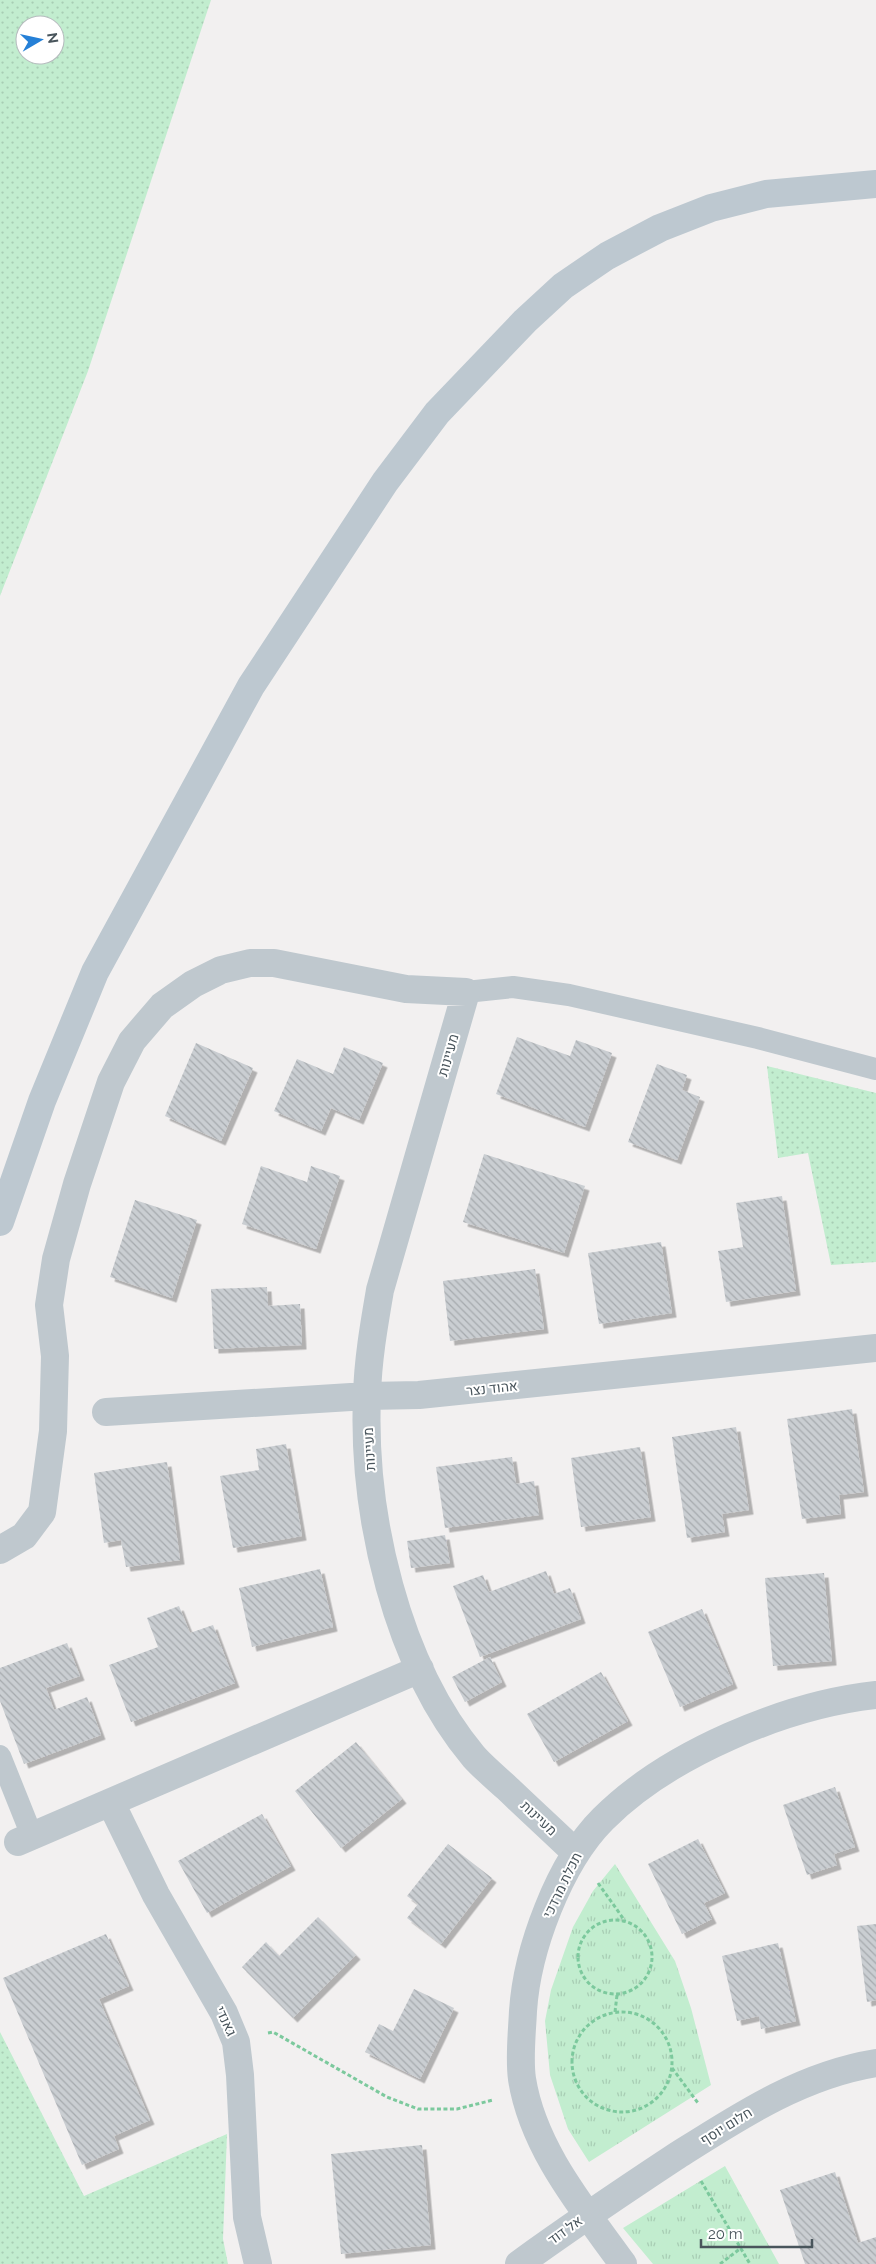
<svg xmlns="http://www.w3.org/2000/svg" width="876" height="2264" viewBox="0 0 876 2264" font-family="Raleway,Heebo,sans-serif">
  <defs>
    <pattern id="grass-dots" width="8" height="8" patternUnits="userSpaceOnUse" patternTransform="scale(1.25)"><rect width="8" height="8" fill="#c2edcf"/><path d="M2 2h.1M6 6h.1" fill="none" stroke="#a8cdb4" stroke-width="1.8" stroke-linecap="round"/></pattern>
    <pattern id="park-tufts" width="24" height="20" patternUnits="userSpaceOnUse" patternTransform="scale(1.25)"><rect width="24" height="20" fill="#c2edcf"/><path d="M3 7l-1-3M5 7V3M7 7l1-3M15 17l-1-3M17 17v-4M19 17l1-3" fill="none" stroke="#a8cdb4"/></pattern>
    <pattern id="building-back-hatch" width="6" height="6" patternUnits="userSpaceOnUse" patternTransform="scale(1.25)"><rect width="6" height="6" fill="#caced2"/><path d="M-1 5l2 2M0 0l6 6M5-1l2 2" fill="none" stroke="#a6aaae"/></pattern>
    <filter id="shadow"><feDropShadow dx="4.5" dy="4.5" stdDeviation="0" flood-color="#0004"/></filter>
  </defs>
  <rect width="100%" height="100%" fill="#f2f0f0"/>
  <!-- grass -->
  <path fill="url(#grass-dots)" fill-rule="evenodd" d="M 0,0 L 211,0 L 88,371 L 0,596 ZM 25,25 L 55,25 L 55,55 L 25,55 Z
    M 767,1066 L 876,1093 L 876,1262 L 831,1265 L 808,1153 L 778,1158 Z
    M 0,2032 L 84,2196 L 227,2134 L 223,2239 L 228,2264 L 0,2264 Z"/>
  <!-- park -->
  <path fill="url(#park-tufts)" d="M 615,1864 L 675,1961 L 691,2008 L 711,2085 L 589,2162 L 568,2129 L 550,2075 L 545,2021 L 551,1990 L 573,1927 L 593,1891 Z
    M 725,2166 L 779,2264 L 653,2264 L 623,2228 Z"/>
  <!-- building -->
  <path fill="url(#building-back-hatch)" filter="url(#shadow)" d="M 517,1037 L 570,1056 L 576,1040 L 612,1053 L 585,1127 L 496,1094 Z
    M 196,1043 L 253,1068 L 221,1141 L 165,1116 Z
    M 344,1047 L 383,1063 L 359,1120 L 331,1108 L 321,1131 L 274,1111 L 297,1059 L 333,1074 Z
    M 657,1064 L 687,1075 L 682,1090 L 700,1097 L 677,1160 L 628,1142 Z
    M 484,1154 L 585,1186 L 564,1253 L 463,1222 Z
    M 261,1166 L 307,1182 L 311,1166 L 340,1176 L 316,1249 L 242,1224 Z
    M 782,1196 L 796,1291 L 726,1302 L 718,1251 L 743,1247 L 736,1203 Z
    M 135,1200 L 197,1220 L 172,1298 L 110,1277 Z
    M 661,1242 L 672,1313 L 599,1324 L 588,1253 Z
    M 535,1269 L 544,1329 L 450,1341 L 443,1281 Z
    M 267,1287 L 268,1306 L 300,1304 L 302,1345 L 214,1349 L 211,1289 Z
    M 852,1409 L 864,1492 L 839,1495 L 841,1514 L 802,1519 L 787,1419 Z
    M 736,1427 L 749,1510 L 722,1514 L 725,1532 L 687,1538 L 672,1437 Z
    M 286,1444 L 302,1536 L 233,1548 L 220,1476 L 259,1470 L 256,1449 Z
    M 640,1447 L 651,1517 L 581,1527 L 571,1458 Z
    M 512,1457 L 516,1484 L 534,1481 L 539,1515 L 445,1528 L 436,1467 Z
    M 167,1462 L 180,1560 L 126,1567 L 121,1540 L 104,1543 L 94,1473 Z
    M 445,1535 L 450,1563 L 411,1568 L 407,1541 Z
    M 320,1569 L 333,1627 L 252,1647 L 239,1588 Z
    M 546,1571 L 554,1594 L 570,1588 L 581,1619 L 480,1657 L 453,1586 L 483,1575 L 489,1592 Z
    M 824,1573 L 832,1661 L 773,1666 L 765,1578 Z
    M 179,1606 L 190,1633 L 213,1625 L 235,1683 L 131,1722 L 109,1665 L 158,1647 L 147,1618 Z
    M 702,1609 L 733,1684 L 680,1707 L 648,1632 Z
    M 67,1643 L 80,1676 L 46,1688 L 54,1710 L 87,1697 L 101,1735 L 24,1764 L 0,1701 L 0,1668 Z
    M 490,1657 L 502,1682 L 465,1702 L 452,1677 Z
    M 601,1672 L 628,1721 L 554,1762 L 527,1714 Z
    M 356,1742 L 402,1799 L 341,1848 L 295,1791 Z
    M 835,1787 L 855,1847 L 834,1854 L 837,1865 L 807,1875 L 783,1805 Z
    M 262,1814 L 291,1866 L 207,1913 L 178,1861 Z
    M 698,1839 L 725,1893 L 704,1903 L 712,1919 L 682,1934 L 648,1864 Z
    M 448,1844 L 492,1878 L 441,1944 L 407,1918 L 418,1904 L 407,1896 Z
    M 318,1917 L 356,1955 L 293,2018 L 242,1967 L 266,1942 L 279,1956 Z
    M 876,1924 L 876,2000 L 867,2002 L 857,1926 Z
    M 106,1934 L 129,1986 L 99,1999 L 150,2120 L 114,2136 L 119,2149 L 82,2165 L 3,1978 Z
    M 778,1943 L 796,2021 L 761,2029 L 759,2016 L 737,2021 L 722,1956 Z
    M 414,1989 L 454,2008 L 420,2079 L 365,2052 L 379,2024 L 393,2031 Z
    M 422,2145 L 431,2245 L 341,2254 L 331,2154 Z
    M 835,2172 L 858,2243 L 876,2237 L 876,2264 L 805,2264 L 780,2190 Z"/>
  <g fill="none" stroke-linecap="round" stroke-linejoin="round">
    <!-- path -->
    <path stroke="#7cc99d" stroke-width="3" stroke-dasharray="4 2.5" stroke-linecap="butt" d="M 598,1883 L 625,1921
      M578 1957a37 37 0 1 1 74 0a37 37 0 1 1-74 0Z
      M 615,2012 L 617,1995
      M572 2062a50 50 0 1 1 100 0a50 50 0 1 1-100 0Z
      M 268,2033 L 273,2032 L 387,2097 L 418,2109 L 457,2109 L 493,2100
      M 672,2068 L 698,2103
      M 701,2181 L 750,2264
      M 720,2264 L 741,2248"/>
    <!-- service -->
    <path stroke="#bfc8ce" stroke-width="22" d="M 466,992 L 513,987 L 569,995 L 758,1038 L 876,1069
      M 0,1756 L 32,1836"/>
    <!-- minor -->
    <path stroke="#bfc8ce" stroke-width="28" d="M 106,1412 L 367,1396 L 419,1395 L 876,1348
      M 0,1550 L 24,1536 L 42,1512 L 53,1431 L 55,1356 L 49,1305 L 56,1259 L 77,1184 L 111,1082 L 132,1041 L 162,1006 L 193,984 L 221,970 L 250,963 L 274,963 L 406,989 L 466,992 L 380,1290 C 374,1325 368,1359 367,1395 C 362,1514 396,1664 474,1757 C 484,1768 496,1778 507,1788 C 530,1810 553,1831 576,1853
      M 111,1803 L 156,1895 L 224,2013 L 236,2042 L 240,2075 L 247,2217 L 258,2264
      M 18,1842 L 420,1669
      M 519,2264 C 570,2227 622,2192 675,2157 C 738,2117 801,2075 876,2063
      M 623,2264 C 583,2208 533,2149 522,2079 C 519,2058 522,2033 523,2011 C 527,1950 559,1863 603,1819 C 668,1754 785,1705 876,1695"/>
    <!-- secondary -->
    <path stroke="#bdc8d0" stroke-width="28" d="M 0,1222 L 42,1101 L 95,972 L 251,686 L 385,482 L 437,413 L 525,321 L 563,286 L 607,256 L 660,228 L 711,208 L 766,194 L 876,184"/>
  </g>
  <g text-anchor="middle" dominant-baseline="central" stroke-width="4" stroke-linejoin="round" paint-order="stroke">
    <!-- street labels -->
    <g font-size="14" fill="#49555c" stroke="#fff">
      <text transform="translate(448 1055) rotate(-74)">מעיינות</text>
      <text transform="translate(492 1388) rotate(-6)">אהוד נצר</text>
      <text transform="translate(369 1449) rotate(-93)">מעיינות</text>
      <text transform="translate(539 1818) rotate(43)">מעיינות</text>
      <text transform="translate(562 1885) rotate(-64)">תכלת מרדכי</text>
      <text transform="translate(226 2021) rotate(65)">גאנדי</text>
      <text transform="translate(726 2126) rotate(-32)">חלום יוסף</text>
      <text transform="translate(565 2230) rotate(-36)">אל דוד</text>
    </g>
  </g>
  <!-- north arrow -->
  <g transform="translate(40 40) rotate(81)"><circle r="24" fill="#ffffff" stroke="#b6bbbe"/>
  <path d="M0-4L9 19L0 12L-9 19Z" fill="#2580d7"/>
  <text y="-8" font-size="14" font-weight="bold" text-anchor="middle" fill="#49555c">N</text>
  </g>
  <!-- scale -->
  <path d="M701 2239v8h111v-8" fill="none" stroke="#49555c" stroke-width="2.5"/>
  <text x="708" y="2239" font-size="15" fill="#49555c" stroke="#ffffff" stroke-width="4" paint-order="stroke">20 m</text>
</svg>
